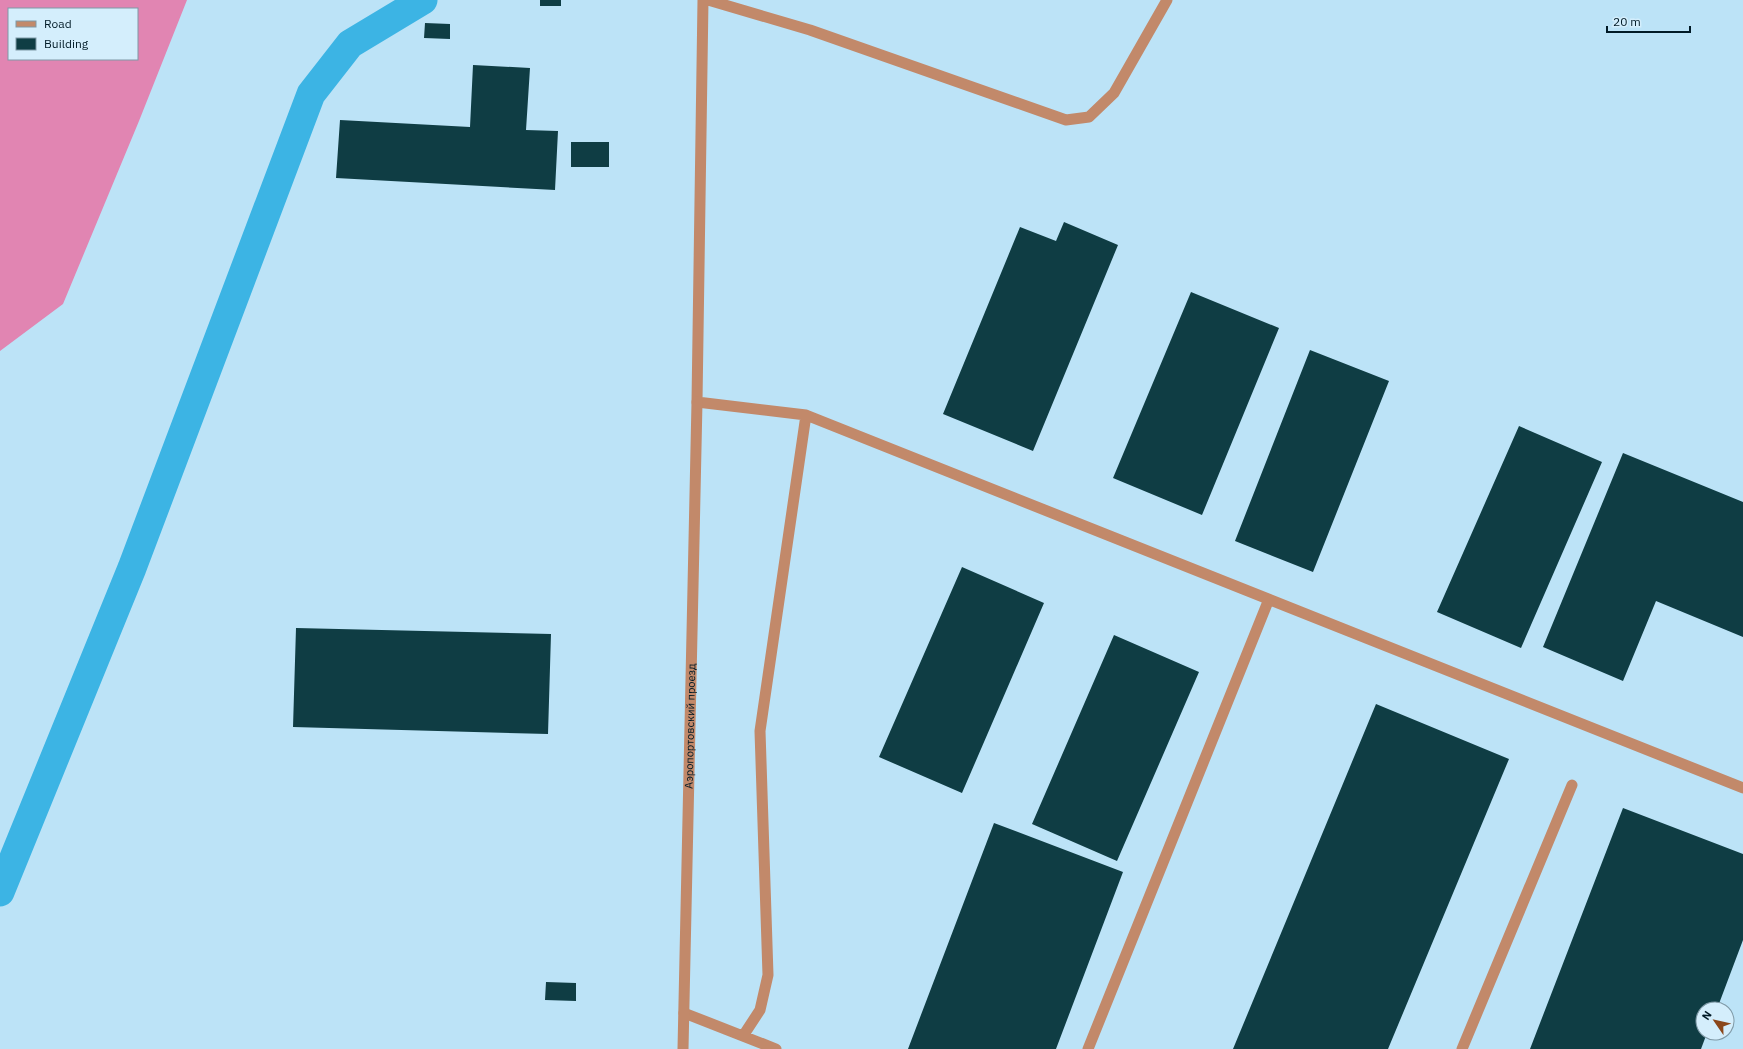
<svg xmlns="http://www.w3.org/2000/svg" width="1743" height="1049" viewBox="0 0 1743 1049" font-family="'IBM Plex Sans',sans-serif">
  <rect width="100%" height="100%" fill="#bce3f7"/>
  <!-- forest -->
  <path fill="#e185b2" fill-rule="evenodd" d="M 0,0 L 187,0 L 139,121 L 63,304 L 0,351 ZM 9,9 L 137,9 L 137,59 L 9,59 Z"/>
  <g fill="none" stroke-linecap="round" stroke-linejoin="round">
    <!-- canal -->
    <path stroke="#3cb4e4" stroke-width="29" d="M 0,892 L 132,568 L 311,94 L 350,44 L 423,0"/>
  </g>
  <!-- building -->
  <path fill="#0f3d44" d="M 540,0 L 561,0 L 561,6 L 540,6 Z
    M 425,23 L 450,24 L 450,39 L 424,38 Z
    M 473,65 L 530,68 L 526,130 L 558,131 L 555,190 L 336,178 L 340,120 L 470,127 Z
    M 571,142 L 609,142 L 609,167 L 571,167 Z
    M 1064,222 L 1118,245 L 1033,451 L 943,414 L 1020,227 L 1056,241 Z
    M 1191,292 L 1279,328 L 1202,515 L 1113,478 Z
    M 1310,350 L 1389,381 L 1313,572 L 1235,541 Z
    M 1519,426 L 1602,462 L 1521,648 L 1437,612 Z
    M 1623,453 L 1743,502 L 1743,637 L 1656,601 L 1623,681 L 1543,647 Z
    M 962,567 L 1044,603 L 962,793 L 879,757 Z
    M 296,628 L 551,634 L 548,734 L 293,727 Z
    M 1114,635 L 1199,672 L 1117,861 L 1032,824 Z
    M 1376,704 L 1509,759 L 1388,1049 L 1233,1049 Z
    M 1623,808 L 1743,854 L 1743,940 L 1717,1009 L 1703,1009 L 1703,1033 L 1707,1033 L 1701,1049 L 1530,1049 Z
    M 994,823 L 1123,872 L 1056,1049 L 908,1049 Z
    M 546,982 L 576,983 L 576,1001 L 545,1000 Z"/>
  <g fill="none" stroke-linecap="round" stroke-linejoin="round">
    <!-- service -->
    <path stroke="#c2896a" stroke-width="11" d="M 703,0 L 697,402 L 806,415 L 1743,788
      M 708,0 L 810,30 L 1066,120 L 1089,117 L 1114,93 L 1167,0
      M 684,1013 L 776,1049
      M 743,1036 L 760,1010 L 768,975 L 760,731 L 806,415
      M 1088,1049 L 1269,599
      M 1462,1049 L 1572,785"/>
    <!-- minor -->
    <path stroke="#c2896a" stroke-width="11" id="s1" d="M 683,1049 L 697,402"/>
  </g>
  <g text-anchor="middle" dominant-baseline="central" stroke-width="4" stroke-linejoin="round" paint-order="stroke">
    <!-- street labels -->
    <g font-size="11" fill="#001a26" stroke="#d4eefc">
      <text stroke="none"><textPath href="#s1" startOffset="323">Аэропортовский проезд</textPath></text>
    </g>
  </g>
  <!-- legend -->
  <rect x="8" y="8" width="130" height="52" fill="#d4eefc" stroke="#7f99a6"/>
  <rect x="16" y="21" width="20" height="6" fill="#c2896a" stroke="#7f99a6"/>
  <text x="44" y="28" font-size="12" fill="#001a26">Road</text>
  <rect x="16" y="38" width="20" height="12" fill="#0f3d44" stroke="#7f99a6"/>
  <text x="44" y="48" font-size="12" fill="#001a26">Building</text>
  <!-- north arrow -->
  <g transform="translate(1715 1021) rotate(304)"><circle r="19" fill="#d4eefc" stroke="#7f99a6"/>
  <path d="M0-3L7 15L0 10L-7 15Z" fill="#8b471b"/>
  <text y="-6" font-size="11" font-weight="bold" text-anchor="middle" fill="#001a26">N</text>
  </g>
  <!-- scale -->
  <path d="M1607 26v6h83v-6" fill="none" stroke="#001a26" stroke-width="2"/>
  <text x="1613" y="26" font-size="12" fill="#001a26" stroke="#d4eefc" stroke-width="3" paint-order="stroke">20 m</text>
</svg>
